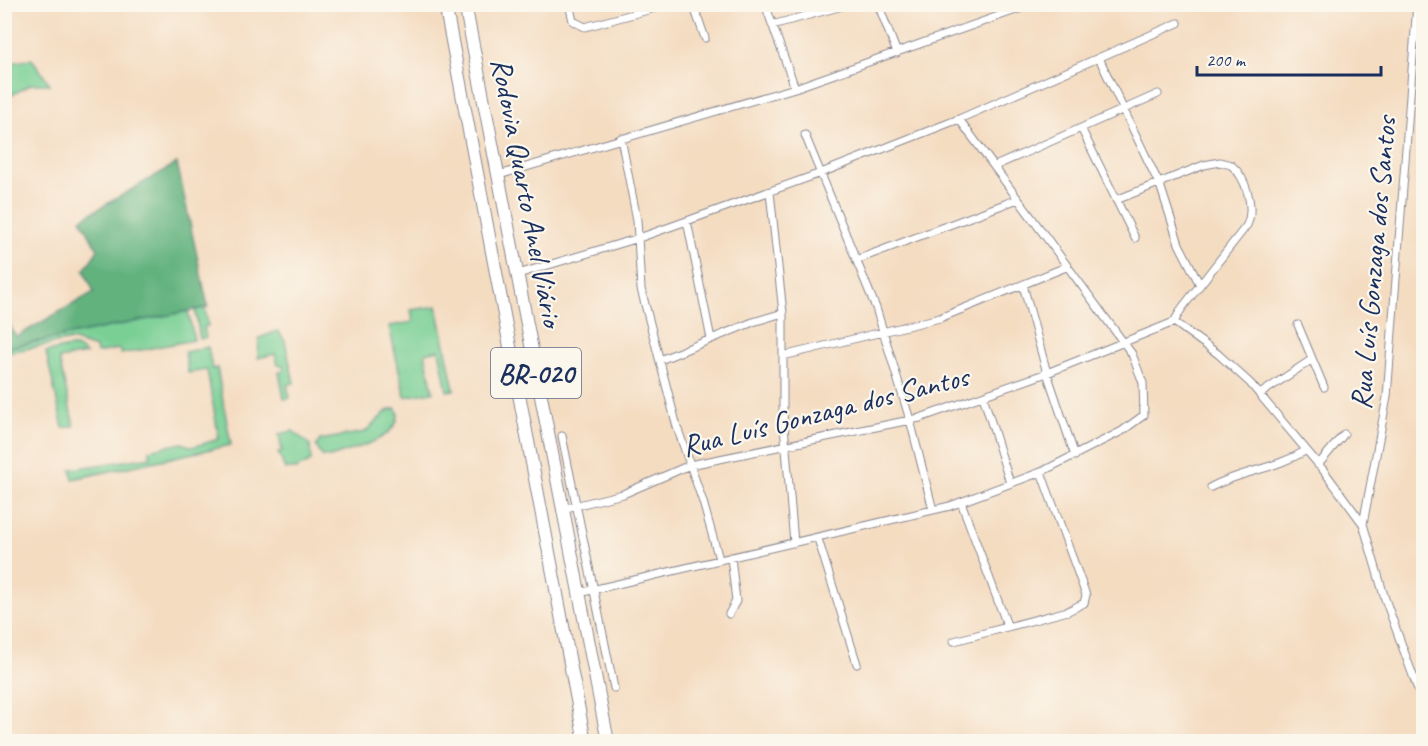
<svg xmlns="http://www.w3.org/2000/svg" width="1428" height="746" viewBox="0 0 1428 746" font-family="Caveat,sans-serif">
  <rect width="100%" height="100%" fill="#fbf7ec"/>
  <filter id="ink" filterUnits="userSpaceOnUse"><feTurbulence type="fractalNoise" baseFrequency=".0167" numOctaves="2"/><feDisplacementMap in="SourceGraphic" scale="12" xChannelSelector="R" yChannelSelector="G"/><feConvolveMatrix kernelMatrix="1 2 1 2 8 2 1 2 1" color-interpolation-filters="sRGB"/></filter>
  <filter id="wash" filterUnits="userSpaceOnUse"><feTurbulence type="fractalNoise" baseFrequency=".008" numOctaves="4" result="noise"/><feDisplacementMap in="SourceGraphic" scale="24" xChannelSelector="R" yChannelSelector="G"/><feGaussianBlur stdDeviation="1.35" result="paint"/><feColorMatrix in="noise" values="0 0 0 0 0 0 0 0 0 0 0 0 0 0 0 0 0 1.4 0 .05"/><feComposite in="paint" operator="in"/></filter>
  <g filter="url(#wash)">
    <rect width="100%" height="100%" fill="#f4dcc1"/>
    <!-- green -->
    <path fill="#79cf94" stroke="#4a7f79" stroke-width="1.5" d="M 32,59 L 50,84 L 31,84 L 5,99 L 5,64 Z
      M 437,306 L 454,390 L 447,391 L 439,350 L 425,353 L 433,392 L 405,397 L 389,326 L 413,322 L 411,310 Z
      M 205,308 L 208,326 L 204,327 L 206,338 L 200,339 L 195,310 Z
      M 188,311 L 194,340 L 121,354 L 119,349 L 97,353 L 96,348 L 71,340 L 10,352 L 6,348 Z
      M 278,331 L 285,341 L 294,383 L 287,385 L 290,398 L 284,399 L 279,372 L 284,371 L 283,365 L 278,365 L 275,354 L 258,358 L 259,338 Z
      M 70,347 L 76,347 L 86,354 L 59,359 L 74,426 L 63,428 L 46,352 Z
      M 208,347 L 212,369 L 217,368 L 231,445 L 73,479 L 71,469 L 151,457 L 149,450 L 182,443 L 192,447 L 219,439 L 207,370 L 188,373 L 185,352 Z
      M 395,408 L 398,412 C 400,440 351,449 330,457 L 322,456 L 316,446 L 320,440 L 365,432 L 387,411 Z
      M 293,431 L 310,445 L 311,461 L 296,469 L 285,469 L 278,452 L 282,451 L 279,434 Z"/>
    <!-- forest -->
    <path fill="#62b27e" stroke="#3e706e" stroke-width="1.5" d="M 177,163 L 208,307 L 5,348 L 5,316 L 16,337 L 94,292 L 84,270 L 98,250 L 81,219 Z"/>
  </g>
  <g filter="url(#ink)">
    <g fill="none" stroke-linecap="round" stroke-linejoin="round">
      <defs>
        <path id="street" d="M 569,4 L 573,21 L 585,27 L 670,4
          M 693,4 L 705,38
          M 765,4 L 795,88
          M 878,4 L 897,53
          M 1417,4 L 1387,397 L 1363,524 L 1385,599 L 1424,706
          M 772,25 L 850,4
          M 1099,58 L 1161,188 L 1179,244 L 1200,285
          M 1081,128 L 1135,238
          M 805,135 L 876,308 L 910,420 L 933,510
          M 621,138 L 637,220 L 641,289 L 677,427 L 703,502 L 719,559
          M 995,166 L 1158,94
          M 499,175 L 795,88 L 1033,4
          M 770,192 L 783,313 L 783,414 L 794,543
          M 1116,200 L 1204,165 L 1220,162 L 1231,165 C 1246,177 1255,207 1247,225 L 1182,308 L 1174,322
          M 687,221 L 711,339
          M 856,260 L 1018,199
          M 518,274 L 639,238 L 821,173 L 959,119 L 1178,23
          M 1023,285 L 1047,373 L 1075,456
          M 1298,325 L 1324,387
          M 783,356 L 940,318 L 1066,267
          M 660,360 L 753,322 L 783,313
          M 1260,394 L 1311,360
          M 983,396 L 1010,483
          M 562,436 L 614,688
          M 1318,465 L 1344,434
          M 1211,487 C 1244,470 1273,470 1305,451
          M 961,502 L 1007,625
          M 562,509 L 623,494 L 690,465 L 920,418 L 1047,373 L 1174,322 L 1218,354 L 1250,383 L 1324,471 L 1363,524
          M 818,539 L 857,664
          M 579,593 L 950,506 L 1041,472 L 1122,431 L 1144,415 L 1143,383 L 1132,354 L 959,119
          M 729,614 L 736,601 L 731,557
          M 954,641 L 1068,611 L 1084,603 L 1086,595 L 1041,472"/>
        <path id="highway" d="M 445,4 L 585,742
          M 465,4 L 608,742"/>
      </defs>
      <!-- street casing -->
      <use href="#street" stroke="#888690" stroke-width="9"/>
      <!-- highway casing -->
      <use href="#highway" stroke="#888690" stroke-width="14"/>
      <!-- street -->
      <use href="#street" stroke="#fff" stroke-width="7"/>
      <!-- highway -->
      <use href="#highway" stroke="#fff" stroke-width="12"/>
    </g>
  </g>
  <g text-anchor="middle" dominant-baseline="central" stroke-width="4.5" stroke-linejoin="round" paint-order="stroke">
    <!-- shield labels -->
    <rect fill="#fbf7ec" stroke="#5e6b89" stroke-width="1.5" x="491" y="348" width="90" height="50" rx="4.5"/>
    <g font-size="28" font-weight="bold" fill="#1b2f5e">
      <text x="536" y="373">BR-020</text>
    </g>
    <!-- street labels -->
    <g font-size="30" fill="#1b2f5e" stroke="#fbf7ec">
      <text transform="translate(527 192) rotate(79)">Rodovia Quarto Anel Viário</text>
      <text transform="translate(1373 263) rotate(-85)">Rua Luís Gonzaga dos Santos</text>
      <text transform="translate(825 411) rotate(-14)">Rua Luís Gonzaga dos Santos</text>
    </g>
  </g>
  <!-- margin -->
  <rect width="1428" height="746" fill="none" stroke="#fbf7ec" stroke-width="24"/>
  <!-- scale -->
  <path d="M1197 66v9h184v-9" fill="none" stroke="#1b2f5e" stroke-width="3"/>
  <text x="1206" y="66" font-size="18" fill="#1b2f5e" stroke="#fbf7ec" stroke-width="4.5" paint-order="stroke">200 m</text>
</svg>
